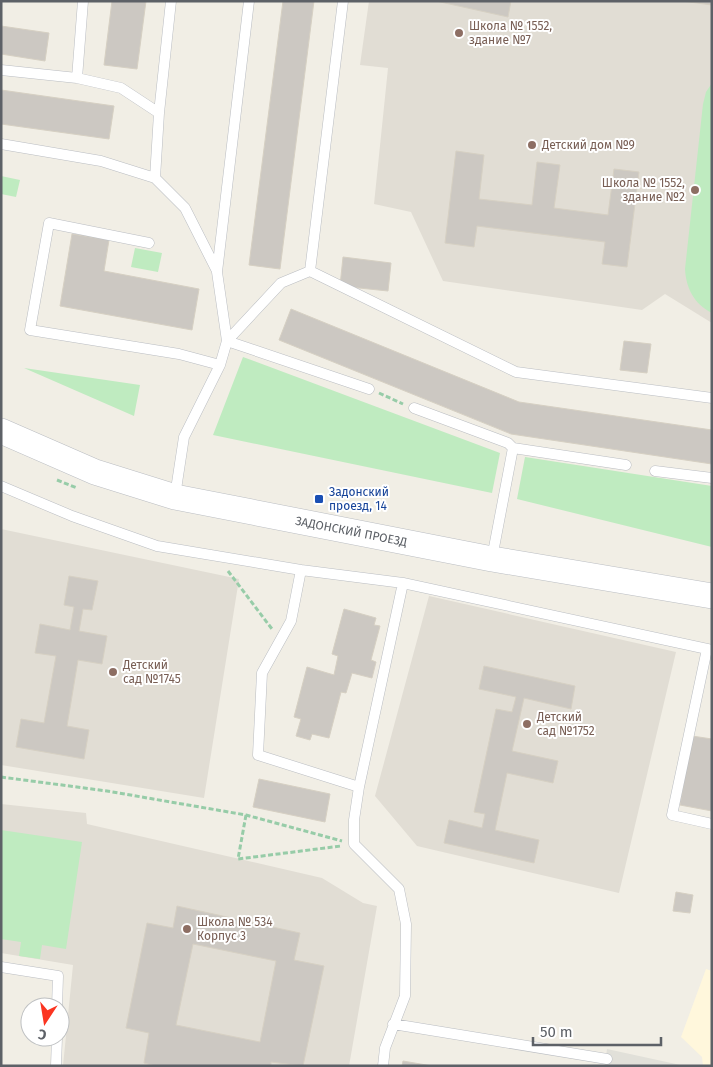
<svg xmlns="http://www.w3.org/2000/svg" width="713" height="1067" viewBox="0 0 713 1067" font-family="'Fira Sans',sans-serif">
  <rect width="100%" height="100%" fill="#f1eee5"/>
  <!-- commercial -->
  <path fill="#fff7dc" d="M 706,969 L 712,971 L 712,1066 L 703,1066 L 702,1057 L 681,1037 Z"/>
  <!-- industrial -->
  <path fill="#e1e0d9" d="M 607,1049 L 685,1066 L 605,1066 Z"/>
  <!-- education -->
  <path fill="#e1ddd4" d="M 369,1 L 712,1 L 712,323 L 665,294 L 642,310 L 443,281 L 411,212 L 374,204 L 388,68 L 360,65 Z
    M 1,529 L 239,579 L 204,798 L 1,765 Z
    M 429,596 L 676,652 L 619,893 L 417,846 L 375,796 Z
    M 1,804 L 86,813 L 87,824 L 322,878 L 363,903 L 377,906 L 349,1066 L 63,1066 L 73,965 L 1,953 Z"/>
  <!-- green -->
  <path fill="#bfebc0" d="M 712,83 L 712,313 C 694,304 686,288 685,269 L 703,104 L 706,92 Z
    M 1,176 L 20,180 L 16,197 L 1,194 Z
    M 135,248 L 162,253 L 158,272 L 131,267 Z
    M 243,357 L 500,453 L 492,493 L 213,435 Z
    M 24,368 L 140,385 L 134,416 Z
    M 525,457 L 712,486 L 712,547 L 517,499 Z
    M 1,830 L 82,842 L 66,949 L 42,945 L 40,959 L 19,956 L 21,942 L 1,939 Z"/>
  <!-- building -->
  <path fill="#ccc8c2" stroke="#d6d0c3" fill-rule="evenodd" d="M 112,1 L 146,1 L 137,69 L 104,65 Z
    M 283,1 L 314,1 L 280,269 L 249,265 Z
    M 436,1 L 511,1 L 508,17 Z
    M 682,1 L 712,1 L 712,5 Z
    M 1,26 L 49,33 L 45,61 L 1,54 Z
    M 1,90 L 114,106 L 109,139 L 1,124 Z
    M 456,151 L 484,155 L 479,199 L 532,205 L 537,162 L 560,165 L 554,208 L 608,215 L 614,169 L 639,172 L 627,267 L 602,264 L 605,242 L 477,226 L 474,247 L 445,243 Z
    M 72,234 L 109,240 L 104,271 L 199,289 L 192,330 L 60,306 Z
    M 343,257 L 391,263 L 388,291 L 340,286 Z
    M 291,309 L 519,402 L 712,430 L 712,464 L 511,434 L 279,340 Z
    M 624,341 L 651,344 L 647,373 L 620,370 Z
    M 69,576 L 98,581 L 92,610 L 83,609 L 79,631 L 107,636 L 102,664 L 78,660 L 67,726 L 89,730 L 84,759 L 16,747 L 21,719 L 44,723 L 56,656 L 35,653 L 40,624 L 70,630 L 74,607 L 64,605 Z
    M 344,609 L 376,618 L 374,625 L 380,626 L 371,660 L 376,662 L 372,678 L 352,673 L 346,693 L 341,692 L 329,738 L 312,734 L 310,740 L 296,736 L 301,719 L 294,717 L 307,667 L 334,675 L 338,656 L 332,654 Z
    M 484,666 L 575,686 L 571,709 L 524,698 L 512,751 L 558,761 L 553,783 L 507,773 L 495,830 L 539,840 L 534,863 L 444,843 L 449,820 L 482,828 L 485,814 L 474,812 L 496,709 L 512,712 L 516,697 L 479,689 Z
    M 692,736 L 712,739 L 712,811 L 680,805 Z
    M 259,779 L 330,794 L 325,822 L 253,807 Z
    M 676,892 L 693,895 L 690,913 L 673,911 Z
    M 177,906 L 300,933 L 294,960 L 324,966 L 303,1066 L 271,1062 L 271,1066 L 156,1066 L 144,1063 L 149,1033 L 126,1028 L 147,923 L 173,928 ZM 193,944 L 276,961 L 260,1042 L 176,1025 Z
    M 403,1061 L 432,1066 L 402,1066 Z"/>
  <g fill="none" stroke-linecap="round" stroke-linejoin="round">
    <defs>
      <path id="service" d="M 1,70 L 77,78 L 121,88 L 159,113 L 155,178
        M 77,78 L 83,1
        M 159,113 L 171,1
        M 1,144 L 101,161 L 155,178 L 185,208 L 217,271
        M 149,243 L 49,223 L 30,330 L 179,354 L 220,365
        M 310,271 L 516,372 L 712,398
        M 227,341 L 281,283 L 310,271 L 343,1
        M 227,341 L 217,272 L 249,1
        M 414,408 L 508,443 L 513,448
        M 655,471 L 712,478
        M 1,486 L 72,516 L 157,546 L 301,570 L 291,621 L 262,673 L 258,755 L 359,787 L 354,820 L 354,844 L 399,889 L 406,924 L 405,996 L 385,1048 L 383,1066
        M 175,496 L 184,437 L 220,365 L 227,341 L 369,389
        M 492,558 L 513,448 L 626,465
        M 301,570 L 403,583 L 712,650
        M 707,649 L 672,815 L 712,824
        M 359,787 L 403,583
        M 1,967 L 58,976 L 57,1007
        M 393,1024 L 607,1059
        M 56,1066 L 57,1037"/>
      <g id="tertiary">
        <path id="s1" d="M 1,431 L 95,472 L 175,497 L 492,559 L 712,596"/>
      </g>
    </defs>
    <!-- service casing -->
    <use href="#service" stroke="#babdc2" stroke-width="11"/>
    <!-- tertiary casing -->
    <use href="#tertiary" stroke="#babdc2" stroke-width="26"/>
    <!-- path -->
    <path stroke="#97cca8" stroke-width="3" stroke-dasharray="5 2.5" stroke-linecap="butt" d="M 379,393 L 403,404
      M 57,480 L 77,488
      M 228,571 L 272,629
      M 1,777 L 107,791 L 246,815 L 342,841
      M 246,815 L 238,859 L 341,846"/>
    <!-- service -->
    <use href="#service" stroke="#fff" stroke-width="10"/>
    <!-- tertiary -->
    <use href="#tertiary" stroke="#fff" stroke-width="25"/>
  </g>
  <!-- markers -->
  <g fill="#8d6e63" stroke="#fff" stroke-width="2">
    <circle cx="459" cy="33" r="5"/>
    <circle cx="532" cy="145" r="5"/>
    <circle cx="695" cy="190" r="5"/>
    <circle cx="113" cy="672" r="5"/>
    <circle cx="527" cy="724" r="5"/>
    <circle cx="187" cy="929" r="5"/>
  </g>
  <rect fill="#1a4fb4" stroke="#fff" stroke-width="2" x="314" y="494" width="10" height="10" rx="2.5"/>
  <g text-anchor="middle" dominant-baseline="central" stroke-width="4" stroke-linejoin="round" paint-order="stroke">
    <!-- education labels -->
    <g font-size="12" fill="#785e54" stroke="#fff" text-anchor="start">
      <text x="469" y="26">Школа № 1552,<tspan x="469" dy="14">здание №7</tspan></text>
      <text x="542" y="145">Детский дом №9</text>
      <text x="685" y="183" text-anchor="end">Школа № 1552,<tspan x="685" dy="14">здание №2</tspan></text>
      <text x="123" y="665">Детский<tspan x="123" dy="14">сад №1745</tspan></text>
      <text x="537" y="717">Детский<tspan x="537" dy="14">сад №1752</tspan></text>
      <text x="197" y="922">Школа № 534<tspan x="197" dy="14">Корпус 3</tspan></text>
    </g>
    <!-- transit labels -->
    <g font-size="12" fill="#164399" stroke="#fff" text-anchor="start">
      <text x="329" y="492">Задонский<tspan x="329" dy="14">проезд, 14</tspan></text>
    </g>
    <!-- street labels -->
    <g font-size="12" fill="#5d6167" stroke="#fff">
      <text stroke="none"><textPath href="#s1" startOffset="366">ЗАДОНСКИЙ ПРОЕЗД</textPath></text>
    </g>
  </g>
  <!-- border -->
  <rect width="713" height="1067" fill="none" stroke="#5d6167" stroke-width="5"/>
  <!-- north arrow -->
  <g transform="translate(45 1022) rotate(192)"><circle r="24" fill="#ffffff" stroke="#bec0c2"/>
  <path d="M0-4L9 19L0 12L-9 19Z" fill="#fb3521"/>
  <text y="-8" font-size="14" font-weight="bold" text-anchor="middle" fill="#5d6167">С</text>
  </g>
  <!-- scale -->
  <path d="M533 1037v8h128v-8" fill="none" stroke="#5d6167" stroke-width="2.5"/>
  <text x="540" y="1037" font-size="15" fill="#5d6167" stroke="#ffffff" stroke-width="4" paint-order="stroke">50 m</text>
</svg>
